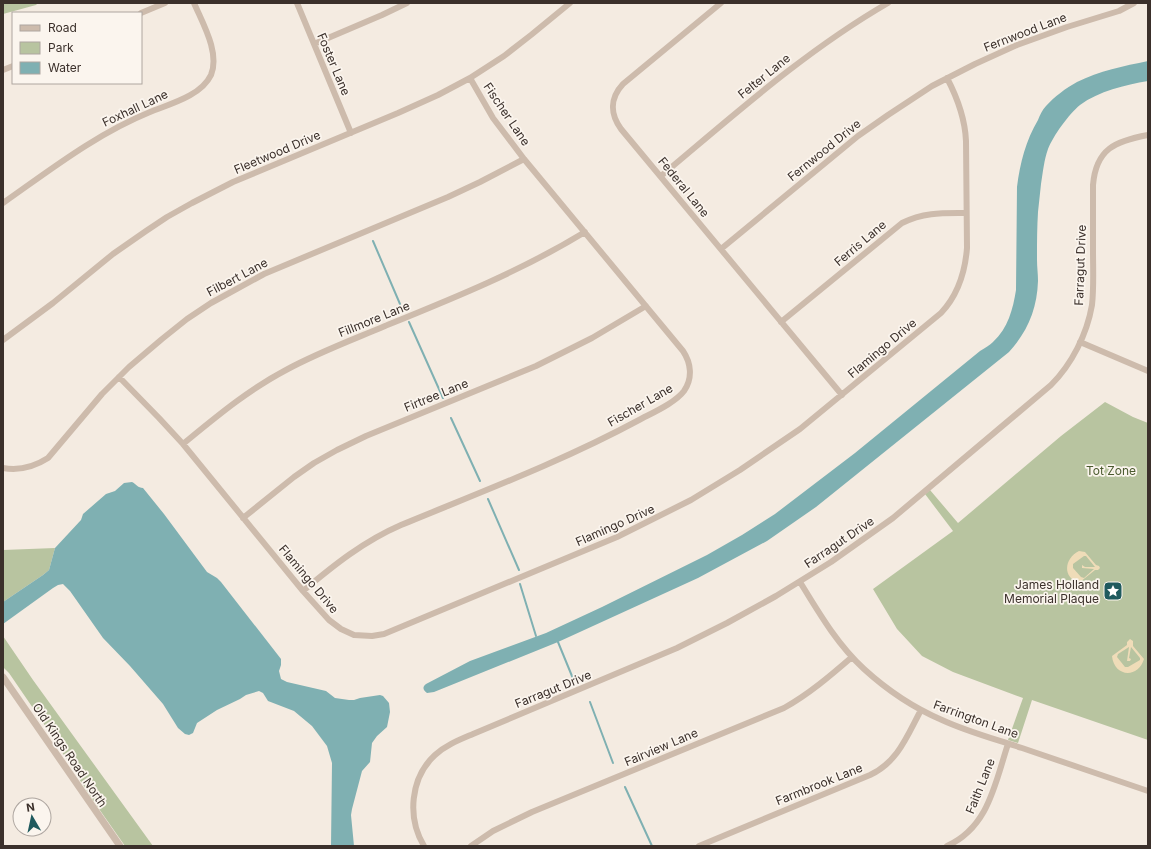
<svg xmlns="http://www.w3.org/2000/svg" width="1151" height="849" viewBox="0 0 1151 849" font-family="Inter,sans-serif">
  <rect width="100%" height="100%" fill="#f4ebe1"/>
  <!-- green -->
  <path fill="#b8c4a0" d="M 3,3 L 38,3 L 36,5 L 3,14 Z
    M 1105,402 L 1133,417 L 1148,423 L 1148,740 L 1032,700 L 1018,743 L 1008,740 L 1023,698 L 953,672 L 922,656 L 897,629 L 873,589 L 953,531 L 925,494 L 930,490 L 958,523 L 1061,436 Z
    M 55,548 L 49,570 L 43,575 L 3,602 L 3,550 Z
    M 3,636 L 33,680 L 153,846 L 125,846 L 90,796 L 48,730 L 9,673 L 3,667 Z"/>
  <!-- sand -->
  <path fill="#efdcb8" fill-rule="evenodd" d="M 1079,551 L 1085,552 L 1096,565 L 1099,566 L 1100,568 L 1098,570 L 1095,570 L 1080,582 C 1062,579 1064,558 1079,551 ZM 1084,556 L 1086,556 L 1095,567 L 1085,567 L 1082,565 L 1082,568 L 1094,569 L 1084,578 L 1081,577 L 1073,568 L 1073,564 Z
    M 1130,639 L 1133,641 L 1133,646 L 1144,659 C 1138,679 1114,677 1112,656 L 1127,645 L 1127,642 ZM 1129,647 L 1127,661 L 1130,661 L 1131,659 L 1129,658 L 1131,647 L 1140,658 L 1140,660 L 1128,667 L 1125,667 L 1117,657 L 1118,654 Z"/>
  <!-- water -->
  <path fill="#7fb0b2" d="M 1148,61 L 1148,81 C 1125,85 1099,91 1080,105 C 1069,114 1053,136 1048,149 C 1044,160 1043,172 1041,184 C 1040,193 1039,203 1038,212 C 1037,228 1037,244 1037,260 C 1037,267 1038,274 1038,281 C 1037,309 1028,331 1009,352 L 816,507 L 767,541 L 698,578 L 558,642 L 434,692 L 427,693 C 423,690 422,687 426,684 L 470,661 L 546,633 L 602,607 L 707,555 L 742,535 L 775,514 L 855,453 L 980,351 C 985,348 990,345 993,342 C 1008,328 1013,309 1016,290 L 1017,187 C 1020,163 1026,140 1038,120 C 1040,115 1042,110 1046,106 C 1054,97 1066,88 1077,82 C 1099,71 1124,66 1148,61 Z
    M 132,482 C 136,484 138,488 143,488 L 164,514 L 207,572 L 217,578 L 221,582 L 281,659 L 281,665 L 279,671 L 281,679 L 287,682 L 326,691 L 335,698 L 349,700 L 354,700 L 360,698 L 380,695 L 383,696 L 389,703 L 390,712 L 387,727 L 377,736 L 372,743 L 370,762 L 362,771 L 352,809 L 351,815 L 354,846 L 331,846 L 332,763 L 327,746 L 312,726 L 294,711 L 268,701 L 263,693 L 259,691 L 246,695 L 240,699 L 217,710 L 197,723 L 193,733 L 189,735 L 185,734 L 178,728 L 163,704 L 130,666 L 103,638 L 70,591 L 63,584 L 58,585 L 53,588 L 3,624 L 3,602 L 43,575 L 49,570 L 55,548 L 81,520 L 83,514 L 106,494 L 115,491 L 124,483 Z"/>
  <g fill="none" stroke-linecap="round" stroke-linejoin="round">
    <!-- stream -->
    <path stroke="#7fb0b2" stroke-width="2" d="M 373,241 L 400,304
      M 409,322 L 443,398
      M 451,418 L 480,481
      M 488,499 L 519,570
      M 520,584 L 536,636
      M 558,642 L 574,681
      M 590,702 L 613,763
      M 625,787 L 652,846"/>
    <!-- minor -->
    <path stroke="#cdbbac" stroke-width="6" d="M 297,3 L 351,133
      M 721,3 L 623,84 C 610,98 610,114 621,129 L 842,395
      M 141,13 L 165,3
      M 314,44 L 382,15 L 407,3
      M 3,70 L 13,66
      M 661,176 C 734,115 805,51 888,3
      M 3,203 C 50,170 96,134 150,112 C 170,104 201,96 211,75 C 220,53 203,24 194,3
      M 721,249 L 858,136 L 888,115 L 932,86 L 975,64 L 1017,45 L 1067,27 L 1119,11 L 1134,3
      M 781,322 L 902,223 C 924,212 943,213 966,213
      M 3,340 L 53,303 L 113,254 L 146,231 L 167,217 L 192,203 L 233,182 L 398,113 L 438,95 L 470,78 L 504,56 L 531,35 L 570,3
      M 1080,342 L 1148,371
      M 119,377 L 159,418 L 183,444 L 303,591 L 329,620 L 341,629 L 354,635 L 372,636 L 384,634 L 617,537 L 691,500 L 740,470 L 800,429 L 941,313 C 958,295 965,273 967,248 L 966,141 C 965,118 958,99 947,78
      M 183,444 C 216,417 248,390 286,370 C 317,353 352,340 385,326 C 454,298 521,271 585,232
      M 3,468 C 20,471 34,467 48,458 L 102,394 L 129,367 L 162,339 L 187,319 L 211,303 L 264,274 L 448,197 L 480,182 L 524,159
      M 243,518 L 294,477 L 314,463 L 337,450 L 366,436 L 536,366 L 592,338 L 646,306
      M 800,582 C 819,613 837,644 864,669 C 887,690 914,708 942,720 C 968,732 995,739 1022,748 C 1064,762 1106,777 1148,791
      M 303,591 C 334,565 364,541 401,525 C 481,492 563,461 639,420 C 652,413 675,403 684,391 C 693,378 691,363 683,351 L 524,159 L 493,118 L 470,78
      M 424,846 C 407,818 410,778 435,755 C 446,745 459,740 473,734 L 677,648 L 727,623 L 776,596 L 831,562 L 893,518 L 1051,385 C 1072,364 1087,334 1092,305 C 1094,287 1093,268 1093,250 C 1093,228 1093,207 1093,185 C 1096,149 1115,141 1148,135
      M 471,846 L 493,831 L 532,812 L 784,708 C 809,694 830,676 852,657
      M 699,846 L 870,775 C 898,762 907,736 921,710
      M 947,846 C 989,827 995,783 1008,744"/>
    <!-- tertiary -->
    <path stroke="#cdbbac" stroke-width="7" d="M 3,677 L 120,846"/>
  </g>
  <!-- icons -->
  <defs>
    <symbol id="sight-square" viewBox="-11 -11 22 22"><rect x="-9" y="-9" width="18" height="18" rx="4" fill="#1f5a5e" stroke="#fbf5ee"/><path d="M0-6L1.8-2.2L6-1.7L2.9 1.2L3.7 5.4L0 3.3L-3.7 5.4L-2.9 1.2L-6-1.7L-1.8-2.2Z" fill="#fff"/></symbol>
  </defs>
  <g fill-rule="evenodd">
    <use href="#sight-square" x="1102" y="580" width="22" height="22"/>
  </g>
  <g text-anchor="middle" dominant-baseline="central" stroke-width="3.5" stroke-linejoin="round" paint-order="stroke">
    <!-- street labels -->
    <g font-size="12" fill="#3b302b" stroke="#fbf5ee">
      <text transform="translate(1025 32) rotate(-21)">Fernwood Lane</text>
      <text transform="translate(334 64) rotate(67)">Foster Lane</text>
      <text transform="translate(764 76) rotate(-39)">Felter Lane</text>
      <text transform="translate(135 108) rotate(-25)">Foxhall Lane</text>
      <text transform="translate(507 114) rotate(56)">Fischer Lane</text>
      <text transform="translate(824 150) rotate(-39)">Fernwood Drive</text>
      <text transform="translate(277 152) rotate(-23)">Fleetwood Drive</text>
      <text transform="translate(684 187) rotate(51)">Federal Lane</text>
      <text transform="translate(860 243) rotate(-40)">Ferris Lane</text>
      <text transform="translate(1080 265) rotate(-88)">Farragut Drive</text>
      <text transform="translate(237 277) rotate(-28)">Filbert Lane</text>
      <text transform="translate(374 319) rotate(-22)">Fillmore Lane</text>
      <text transform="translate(882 348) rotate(-40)">Flamingo Drive</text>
      <text transform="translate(436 395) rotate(-22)">Firtree Lane</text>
      <text transform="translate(640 405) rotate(-30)">Fischer Lane</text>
      <text transform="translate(615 525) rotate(-24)">Flamingo Drive</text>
      <text transform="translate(839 542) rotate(-34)">Farragut Drive</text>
      <text transform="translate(309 579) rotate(50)">Flamingo Drive</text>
      <text transform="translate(553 689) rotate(-22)">Farragut Drive</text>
      <text transform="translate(976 719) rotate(20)">Farrington Lane</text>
      <text transform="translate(661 747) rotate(-23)">Fairview Lane</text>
      <text transform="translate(70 755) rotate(56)">Old Kings Road North</text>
      <text transform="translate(819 784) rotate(-22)">Farmbrook Lane</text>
      <text transform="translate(980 786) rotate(-68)">Faith Lane</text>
    </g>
    <!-- park labels -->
    <g font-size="12" fill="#4a5a2e" stroke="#fbf5ee">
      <text x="1111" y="470">Tot Zone</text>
    </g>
    <!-- poi labels -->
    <g font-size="12" fill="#3b302b" stroke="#fbf5ee" text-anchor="end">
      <text x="1099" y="584">James Holland<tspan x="1099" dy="14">Memorial Plaque</tspan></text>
    </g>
  </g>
  <!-- border -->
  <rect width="1151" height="849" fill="none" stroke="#3b302b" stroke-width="8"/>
  <!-- legend -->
  <rect x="12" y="12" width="130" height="72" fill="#fbf5ee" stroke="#aea6a0"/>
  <rect x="20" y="25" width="20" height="6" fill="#cdbbac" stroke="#aea6a0"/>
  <text x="48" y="32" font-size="12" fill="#3b302b">Road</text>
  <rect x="20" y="42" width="20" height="12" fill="#b8c4a0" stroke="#aea6a0"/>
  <text x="48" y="52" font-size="12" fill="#3b302b">Park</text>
  <rect x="20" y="62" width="20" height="12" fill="#7fb0b2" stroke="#aea6a0"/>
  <text x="48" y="72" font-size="12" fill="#3b302b">Water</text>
  <!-- north arrow -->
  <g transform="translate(32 817) rotate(351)"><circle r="19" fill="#fbf5ee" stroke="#aea6a0"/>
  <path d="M0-3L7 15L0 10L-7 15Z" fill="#1f5a5e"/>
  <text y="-6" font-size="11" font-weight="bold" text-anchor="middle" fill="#3b302b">N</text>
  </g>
</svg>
